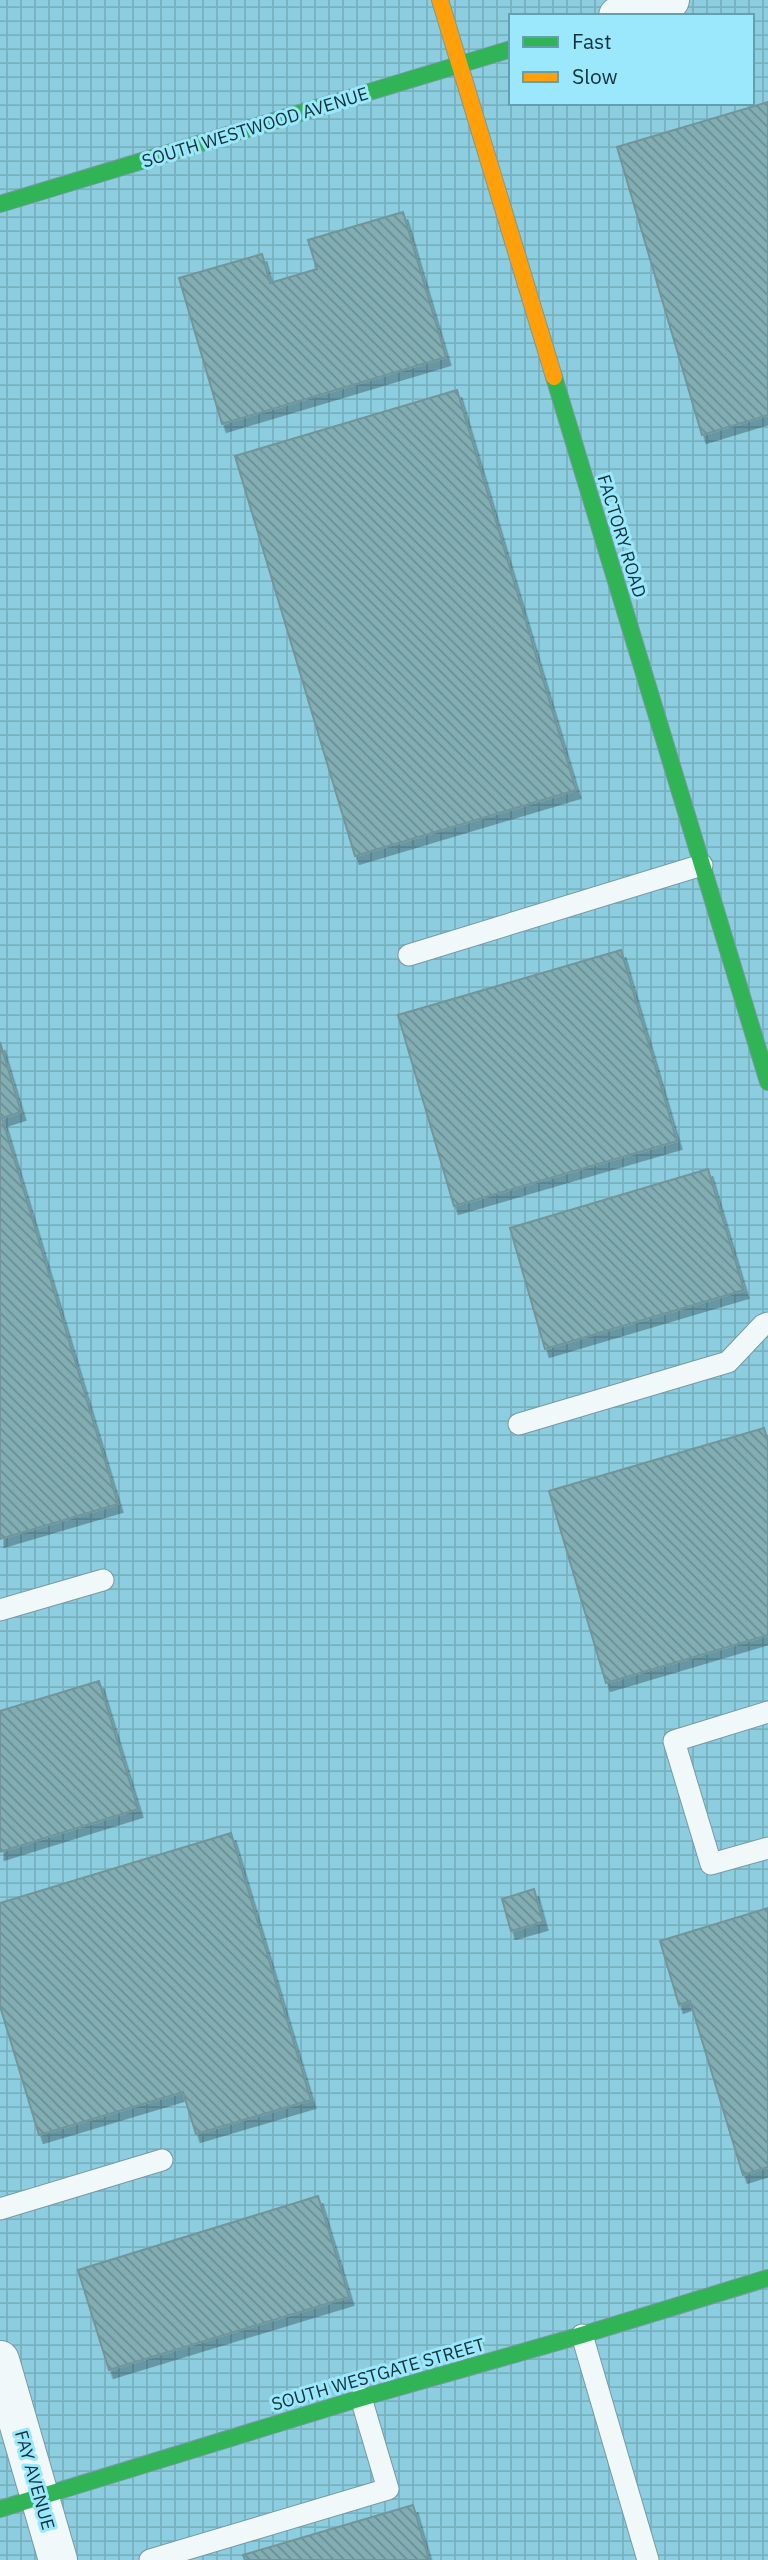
<svg xmlns="http://www.w3.org/2000/svg" width="768" height="2560" viewBox="0 0 768 2560" font-family="'IBM Plex Sans',sans-serif">
  <defs>
    <pattern id="industrial-grid" width="8" height="8" patternUnits="userSpaceOnUse" patternTransform="scale(1.75)"><rect width="8" height="8" fill="#8ccedf"/><path d="M0 4h8M4 0v8" fill="none" stroke="#78b1c0"/></pattern>
    <pattern id="building-back-hatch" width="6" height="6" patternUnits="userSpaceOnUse" patternTransform="scale(1.75)"><rect width="6" height="6" fill="#82aeb3"/><path d="M-1 5l2 2M0 0l6 6M5-1l2 2" fill="none" stroke="#698e93"/></pattern>
    <filter id="shadow"><feDropShadow dx="4.5" dy="8" stdDeviation="0" flood-color="#0004"/></filter>
  </defs>
  <rect width="100%" height="100%" fill="#a4cdd8"/>
  <!-- industrial -->
  <path fill="url(#industrial-grid)" fill-rule="evenodd" d="M 0,0 L 768,0 L 768,2560 L 0,2560 ZM 511,16 L 752,16 L 752,103 L 511,103 Z"/>
  <!-- building -->
  <path fill="url(#building-back-hatch)" stroke="#72959a" stroke-width="2" filter="url(#shadow)" d="M 768,102 L 768,415 L 702,435 L 617,147 Z
    M 403,212 L 446,357 L 222,424 L 179,278 L 262,254 L 270,283 L 317,269 L 308,240 Z
    M 457,390 L 576,790 L 355,856 L 235,456 Z
    M 621,950 L 677,1141 L 454,1206 L 398,1015 Z
    M 0,1042 L 21,1112 L 2,1118 L 118,1504 L 0,1539 Z
    M 708,1169 L 744,1290 L 545,1349 L 510,1228 Z
    M 764,1428 L 768,1442 L 768,1635 L 606,1683 L 549,1491 Z
    M 99,1681 L 138,1809 L 0,1852 L 0,1711 Z
    M 231,1833 L 311,2100 L 196,2134 L 183,2092 L 39,2135 L 0,2006 L 0,1903 Z
    M 534,1889 L 543,1922 L 511,1931 L 502,1899 Z
    M 768,1908 L 768,2167 L 743,2175 L 690,2001 L 679,2005 L 660,1941 Z
    M 318,2196 L 349,2297 L 109,2370 L 78,2270 Z
    M 413,2505 L 429,2560 L 245,2560 L 243,2555 Z"/>
  <g fill="none" stroke-linecap="round" stroke-linejoin="round">
    <defs>
      <path id="lane" d="M 409,955 L 702,865
        M 519,1424 L 728,1362 L 763,1325 L 768,1323
        M 0,1610 L 103,1580
        M 768,1712 L 674,1741 L 711,1864 L 768,1848
        M 0,2209 L 162,2160
        M 582,2335 L 648,2560
        M 150,2560 L 388,2489 L 361,2398"/>
      <path id="street" d="M 618,16 L 670,0
        M 0,2360 L 58,2560"/>
      <path id="fast" d="M 0,204 L 511,49
        M 554,377 L 768,1082
        M 0,2509 L 361,2398 L 582,2335 L 768,2278"/>
      <path id="slow" d="M 440,0 L 554,377"/>
    </defs>
    <!-- lane casing -->
    <use href="#lane" stroke="#7899a2" stroke-width="23"/>
    <!-- street casing -->
    <use href="#street" stroke="#7899a2" stroke-width="40"/>
    <!-- fast casing -->
    <use href="#fast" stroke="#7899a2" stroke-width="18"/>
    <!-- slow casing -->
    <use href="#slow" stroke="#7899a2" stroke-width="18"/>
    <!-- lane -->
    <use href="#lane" stroke="#f1f8f9" stroke-width="21"/>
    <!-- street -->
    <use href="#street" stroke="#f1f8f9" stroke-width="38"/>
    <!-- fast -->
    <use href="#fast" stroke="#30b455" stroke-width="16"/>
    <!-- slow -->
    <use href="#slow" stroke="#ff9f0a" stroke-width="16"/>
  </g>
  <g text-anchor="middle" dominant-baseline="central" stroke-width="6" stroke-linejoin="round" paint-order="stroke">
    <!-- street labels -->
    <g font-size="18" fill="#12323a" stroke="#9be8fc">
      <text transform="translate(255 127) rotate(-17)">SOUTH WESTWOOD AVENUE</text>
      <text transform="translate(622 536) rotate(73)">FACTORY ROAD</text>
      <text transform="translate(378 2374) rotate(-16)">SOUTH WESTGATE STREET</text>
      <text transform="translate(35 2480) rotate(74)">FAY AVENUE</text>
    </g>
  </g>
  <!-- legend -->
  <rect x="509" y="14" width="245" height="91" fill="#9be8fc" stroke="#649fae" stroke-width="2"/>
  <rect x="523" y="37" width="35" height="10" fill="#30b455" stroke="#649fae" stroke-width="2"/>
  <text x="572" y="49" font-size="21" fill="#12323a">Fast</text>
  <rect x="523" y="72" width="35" height="10" fill="#ff9f0a" stroke="#649fae" stroke-width="2"/>
  <text x="572" y="84" font-size="21" fill="#12323a">Slow</text>
</svg>
